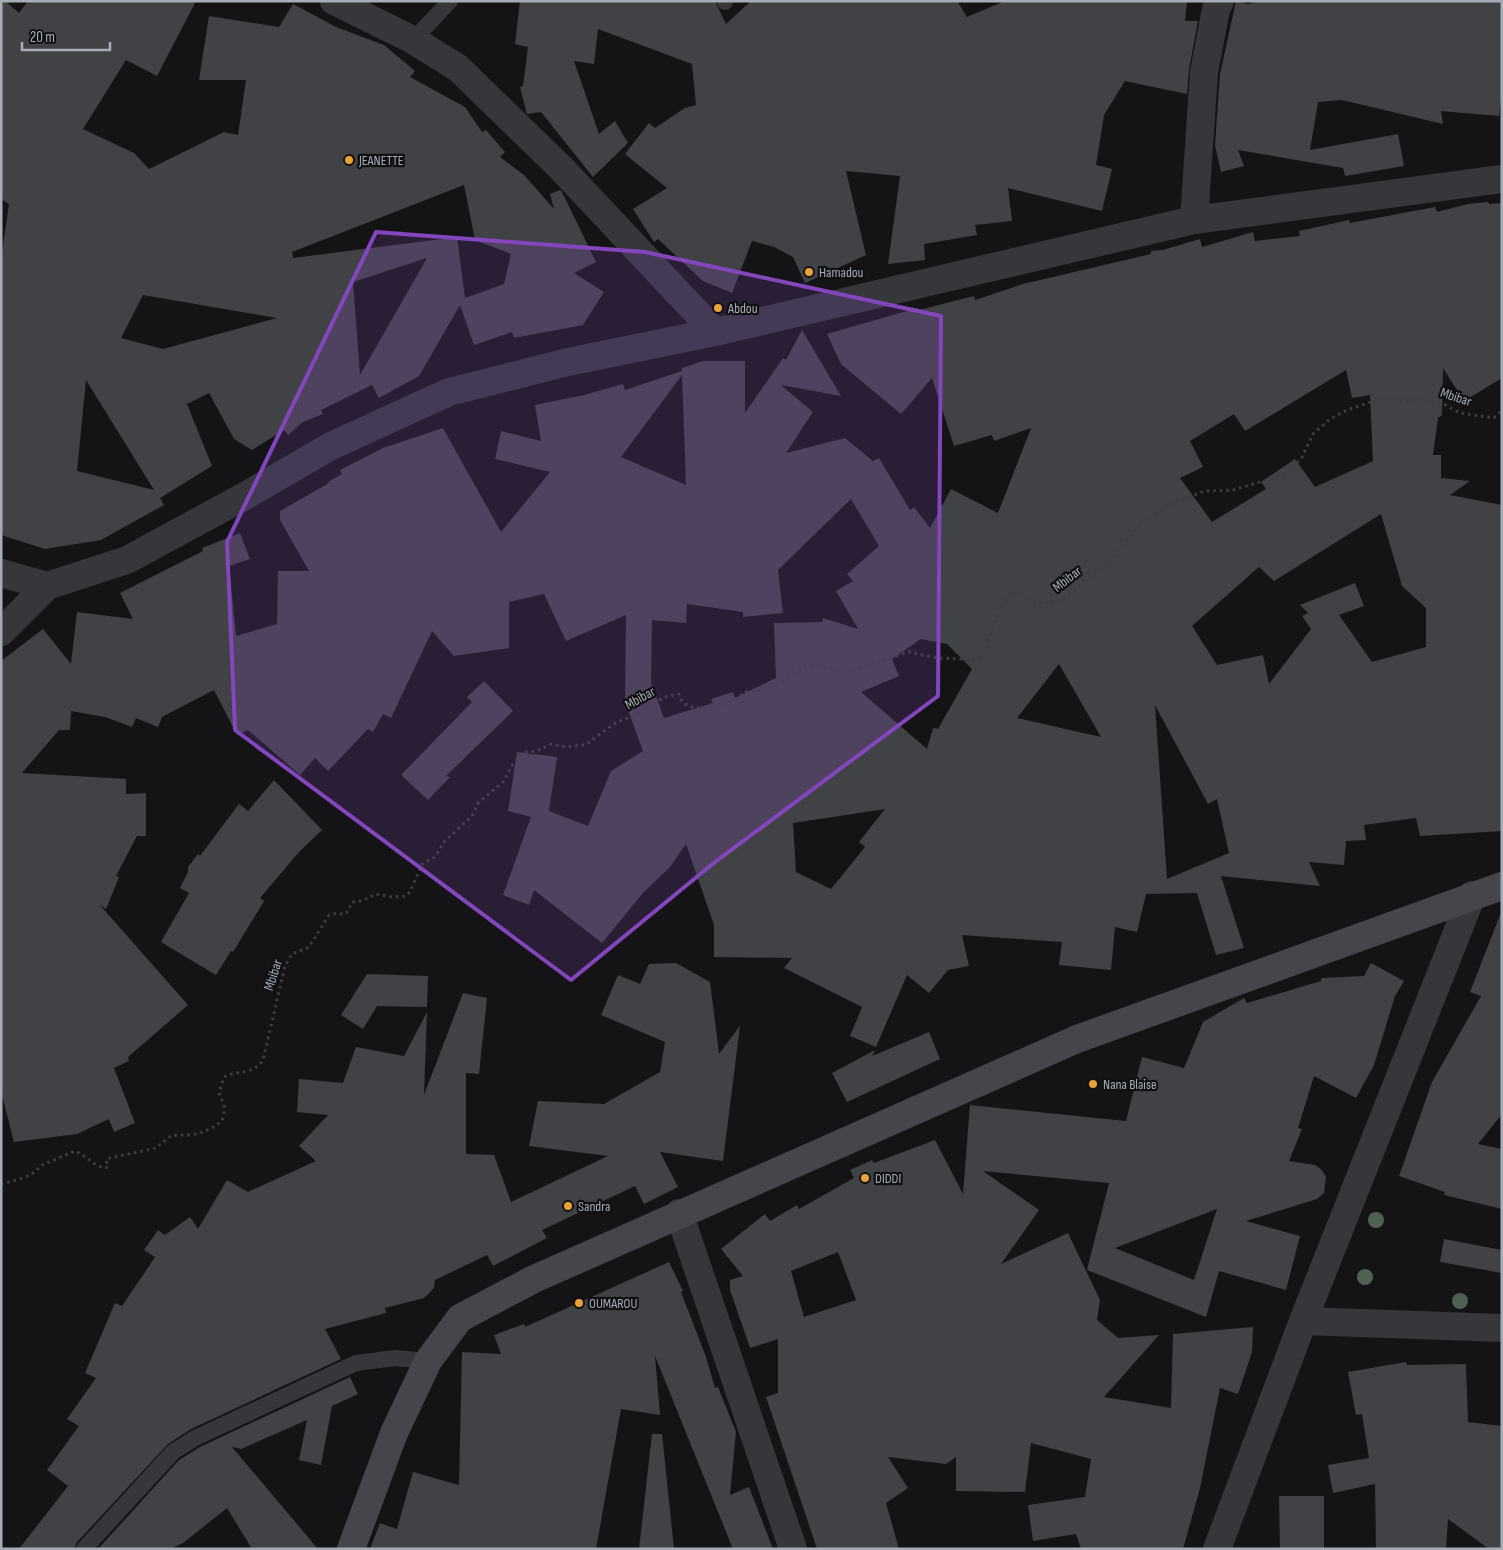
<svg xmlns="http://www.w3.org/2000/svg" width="1503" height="1550" viewBox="0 0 1503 1550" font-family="'Sofia Sans Condensed',sans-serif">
  <rect width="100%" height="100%" fill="#141416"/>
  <!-- building -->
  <path fill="#414246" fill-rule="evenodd" d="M 1,1 L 5,1 L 19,13 L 28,1 L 196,1 L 157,76 L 126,60 L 83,129 L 134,153 L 149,169 L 224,132 L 238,135 L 246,80 L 199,80 L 209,16 L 279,27 L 293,4 L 336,27 L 384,45 L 415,71 L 410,77 L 465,107 L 482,132 L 486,130 L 505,152 L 500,157 L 524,175 L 554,209 L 550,194 L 560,190 L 562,192 L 596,262 L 574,273 L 604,292 L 583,325 L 514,338 L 512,332 L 474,345 L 460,305 L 419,376 L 379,398 L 372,385 L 321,410 L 323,414 L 303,422 L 288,435 L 284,430 L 252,450 L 234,439 L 209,393 L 187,404 L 212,466 L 160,498 L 164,505 L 101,540 L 45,549 L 1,535 L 1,259 L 9,204 L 1,199 ZM 464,185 L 475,240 L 511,254 L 504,284 L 465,298 L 457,237 L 293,258 L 292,252 ZM 427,258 L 360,375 L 353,282 ZM 143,295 L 277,318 L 163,349 L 121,338 ZM 86,380 L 154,490 L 77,471 Z
    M 520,1 L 715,1 L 726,24 L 751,1 L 957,1 L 967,17 L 1005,1 L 1187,1 L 1185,21 L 1198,21 L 1189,69 L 1187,94 L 1125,81 L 1104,115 L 1096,165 L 1112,169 L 1102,211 L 1008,188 L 1012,221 L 975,225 L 977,235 L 924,244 L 925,260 L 888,264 L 900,176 L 846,171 L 866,255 L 805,283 L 793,257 L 774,247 L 752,241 L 732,293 L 703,281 L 658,239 L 654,242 L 633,209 L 667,188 L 625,154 L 649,123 L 655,128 L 685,108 L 696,105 L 692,64 L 598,29 L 594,64 L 574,61 L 599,134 L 615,121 L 628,143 L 593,177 L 541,112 L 527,114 L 520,87 L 523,86 L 528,47 L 515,44 Z
    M 1236,1 L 1248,4 L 1260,1 L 1502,1 L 1502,87 L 1499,116 L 1441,111 L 1443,124 L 1342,100 L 1318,102 L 1310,150 L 1398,134 L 1404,166 L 1345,176 L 1343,168 L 1238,150 L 1244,166 L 1221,172 L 1215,145 L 1220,74 Z
    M 1488,202 L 1489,204 L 1502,203 L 1502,378 L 1464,401 L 1443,368 L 1442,415 L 1438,418 L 1433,455 L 1441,455 L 1441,478 L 1470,481 L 1450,495 L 1502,505 L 1502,831 L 1420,836 L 1416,818 L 1364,825 L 1366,840 L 1346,841 L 1344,865 L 1309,862 L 1320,886 L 1221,876 L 1244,948 L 1216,955 L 1197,893 L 1146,894 L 1137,932 L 1115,927 L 1111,970 L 1059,965 L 1062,942 L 962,935 L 969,966 L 948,970 L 929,993 L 907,975 L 876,1047 L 850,1036 L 862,1007 L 784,968 L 792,958 L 714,957 L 714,925 L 686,844 L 670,867 L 643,893 L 602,943 L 534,890 L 529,905 L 503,895 L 531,817 L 508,811 L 517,752 L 557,757 L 549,811 L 588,826 L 611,771 L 643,751 L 625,702 L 626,615 L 566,641 L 544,594 L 509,602 L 509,648 L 454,656 L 432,631 L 391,718 L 383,714 L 373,732 L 368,729 L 328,771 L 315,758 L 300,775 L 248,730 L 237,735 L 214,690 L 162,717 L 158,727 L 136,718 L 132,727 L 105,717 L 71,711 L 70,730 L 59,730 L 22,773 L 126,779 L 126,794 L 146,793 L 146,836 L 137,836 L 116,876 L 119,877 L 106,909 L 99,904 L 188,1005 L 128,1057 L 129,1061 L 114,1068 L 135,1123 L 114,1132 L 109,1119 L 77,1134 L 14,1142 L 1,1091 L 1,661 L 43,629 L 71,664 L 77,612 L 133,619 L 120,593 L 203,551 L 202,548 L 240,533 L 250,559 L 229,566 L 236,636 L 277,624 L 278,571 L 309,571 L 280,520 L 280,511 L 329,483 L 328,482 L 342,474 L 340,470 L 383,448 L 443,428 L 501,532 L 550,472 L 495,459 L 501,431 L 541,441 L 535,405 L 584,395 L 623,384 L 625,390 L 682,371 L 682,368 L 703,361 L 745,361 L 745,413 L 783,358 L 786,360 L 802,330 L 841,396 L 781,385 L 813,412 L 786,453 L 845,438 L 873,461 L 879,458 L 910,510 L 914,507 L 930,528 L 951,489 L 998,513 L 1031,428 L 994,441 L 992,435 L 954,446 L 932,378 L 901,414 L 841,364 L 827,334 L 917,308 L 919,310 L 974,296 L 975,300 L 1023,284 L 1151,254 L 1151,251 L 1163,250 L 1200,239 L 1202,247 L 1253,232 L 1255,241 L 1300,236 L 1299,231 L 1349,220 L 1350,223 L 1435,207 L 1437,212 L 1468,204 ZM 1346,370 L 1352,398 L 1370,395 L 1373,461 L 1315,487 L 1295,459 L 1261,482 L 1266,489 L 1212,522 L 1180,478 L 1203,467 L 1190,441 L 1234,414 L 1245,431 ZM 682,375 L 686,485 L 621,457 ZM 851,499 L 879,546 L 847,574 L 853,581 L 836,591 L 858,629 L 823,618 L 822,622 L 774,623 L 776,678 L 735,698 L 733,692 L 711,699 L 713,703 L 664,718 L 651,682 L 652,620 L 686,623 L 687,604 L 743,612 L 743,617 L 783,613 L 778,570 ZM 1381,514 L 1402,586 L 1426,608 L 1426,647 L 1372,662 L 1339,615 L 1364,606 L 1355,583 L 1300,605 L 1308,613 L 1302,616 L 1311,629 L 1269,684 L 1263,655 L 1217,665 L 1192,626 L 1259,567 L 1274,581 ZM 921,639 L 947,644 L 972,669 L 938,729 L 933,728 L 927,749 L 861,692 L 899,676 L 892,659 ZM 1059,664 L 1101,737 L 1017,718 ZM 1155,705 L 1208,804 L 1217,799 L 1229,853 L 1167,879 ZM 885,809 L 859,842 L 865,847 L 831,889 L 796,872 L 793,823 Z
    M 484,681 L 513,711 L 446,776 L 450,777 L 428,800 L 401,775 L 472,702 L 467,697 Z
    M 274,780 L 322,830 L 299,852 L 260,898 L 264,901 L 233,952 L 231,951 L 216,975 L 161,942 L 189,893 L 180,888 L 188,872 L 188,867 L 198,854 L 200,856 L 239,804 L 248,811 Z
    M 1500,915 L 1502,915 L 1502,1114 L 1478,1144 L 1502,1149 L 1502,1209 L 1444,1195 L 1445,1192 L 1399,1176 L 1432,1082 L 1481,996 L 1470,992 Z
    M 676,963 L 710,982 L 719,1054 L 740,1026 L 723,1161 L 660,1152 L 678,1187 L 644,1204 L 635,1186 L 542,1230 L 547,1238 L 493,1266 L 487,1255 L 435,1280 L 434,1288 L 424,1298 L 385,1308 L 386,1313 L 325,1329 L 341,1359 L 191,1429 L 168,1444 L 77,1542 L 74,1549 L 19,1549 L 68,1486 L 47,1470 L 79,1426 L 67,1419 L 96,1378 L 85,1373 L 115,1303 L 122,1306 L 155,1257 L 144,1250 L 158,1230 L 165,1235 L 190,1217 L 198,1229 L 227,1180 L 248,1192 L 316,1161 L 299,1146 L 328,1115 L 297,1112 L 299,1079 L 343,1083 L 356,1047 L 404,1056 L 427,1012 L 424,1095 L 463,993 L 487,998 L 479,1074 L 466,1073 L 466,1154 L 494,1155 L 511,1202 L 608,1156 L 529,1146 L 538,1101 L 604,1104 L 660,1072 L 665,1042 L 601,1015 L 618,975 L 640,984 L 649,964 Z
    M 1371,963 L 1404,981 L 1395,996 L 1374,1065 L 1356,1098 L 1314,1076 L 1298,1128 L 1302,1129 L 1289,1161 L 1315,1165 L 1322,1170 L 1326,1177 L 1324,1193 L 1317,1199 L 1246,1221 L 1300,1236 L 1286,1290 L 1219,1271 L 1206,1317 L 1087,1270 L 1109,1183 L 983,1171 L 1039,1210 L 1001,1264 L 1068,1233 L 1100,1300 L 1097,1320 L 1118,1338 L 1159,1335 L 1104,1397 L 1171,1408 L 1173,1334 L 1253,1327 L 1252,1352 L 1238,1394 L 1220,1388 L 1200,1488 L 1183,1549 L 1081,1549 L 1076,1534 L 1033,1541 L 1028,1505 L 1085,1497 L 1091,1459 L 1031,1443 L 1025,1492 L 956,1491 L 956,1457 L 946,1464 L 888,1457 L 908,1488 L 886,1503 L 899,1549 L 817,1549 L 766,1397 L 778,1393 L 778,1339 L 750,1348 L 730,1290 L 730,1280 L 743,1276 L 721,1249 L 765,1214 L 770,1221 L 797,1205 L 799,1209 L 854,1178 L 850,1170 L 872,1160 L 874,1163 L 935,1140 L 963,1194 L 970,1105 L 1126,1121 L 1142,1057 L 1184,1068 L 1203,1022 L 1244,998 L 1247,1003 L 1321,981 L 1321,978 L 1364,976 ZM 1217,1209 L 1194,1280 L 1115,1248 ZM 838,1252 L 856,1300 L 804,1317 L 791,1271 Z
    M 367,974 L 428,976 L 427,1007 L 377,1006 L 363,1029 L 341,1015 Z
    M 929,1032 L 940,1059 L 847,1102 L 832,1073 L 875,1050 L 872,1056 Z
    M 1444,1239 L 1502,1250 L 1502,1273 L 1440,1262 Z
    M 669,1262 L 683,1291 L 681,1292 L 706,1357 L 715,1388 L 718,1387 L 736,1432 L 730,1495 L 749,1487 L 773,1549 L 733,1549 L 655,1356 L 660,1415 L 621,1409 L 596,1549 L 370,1549 L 380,1523 L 397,1529 L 413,1472 L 459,1485 L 462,1352 L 501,1354 L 494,1335 L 524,1324 L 525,1327 Z
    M 1406,1362 L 1407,1365 L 1466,1364 L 1468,1422 L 1502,1426 L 1502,1549 L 1489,1549 L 1448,1519 L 1446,1549 L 1376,1549 L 1375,1484 L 1333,1493 L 1328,1465 L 1369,1458 L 1362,1414 L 1356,1415 L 1348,1372 Z
    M 350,1377 L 358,1394 L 332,1406 L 321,1465 L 299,1460 L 307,1420 L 241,1449 L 232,1447 L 318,1549 L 252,1549 L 227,1508 L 183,1543 L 170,1549 L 98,1549 L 179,1460 L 200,1447 Z
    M 652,1434 L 662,1434 L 674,1549 L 639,1549 Z
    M 1279,1496 L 1324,1496 L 1324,1549 L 1280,1549 Z"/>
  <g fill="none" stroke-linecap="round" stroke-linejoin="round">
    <!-- path -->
    <path stroke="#3c3e42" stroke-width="3" stroke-dasharray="2.5 4" stroke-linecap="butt" d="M 1,1184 C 13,1181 34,1177 40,1166 L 75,1151 C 87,1156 99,1171 108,1167 L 106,1160 L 110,1158 L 156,1148 L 172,1135 C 194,1136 205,1134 222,1121 L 225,1108 L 219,1093 L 224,1077 C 238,1070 253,1075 263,1060 L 285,966 L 292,954 L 309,947 L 329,915 C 344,910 344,922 352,902 L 362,901 L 375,894 L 392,897 L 406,896 L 410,892 L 422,864 L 435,857 L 444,842 L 472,816 L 478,803 L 503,782 L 513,764 L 525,752 L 537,751 L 551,744 L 565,747 L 585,745 L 617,722 L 642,713 L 657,701 L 668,696 L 679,694 C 683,716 719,707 733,701 C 739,698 743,691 750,691 C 757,690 761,692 769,689 L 808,665 L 826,666 L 847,674 L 860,667 L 909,652 L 938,658 L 976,660 L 984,652 L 1000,606 L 1015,592 L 1037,603 L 1058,602 L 1105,566 L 1143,522 L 1175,502 L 1205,491 L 1233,490 L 1287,474 L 1302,457 L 1313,434 L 1330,419 L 1347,410 L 1383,398 L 1409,401 L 1420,399 L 1442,403 L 1460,413 L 1493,418 L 1498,415 L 1502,409"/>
    <!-- lane -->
    <path stroke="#36373b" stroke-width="16" d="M 725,1 L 725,2
      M 413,40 L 450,1
      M 84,1549 L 173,1452 L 195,1438 L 356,1363 L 395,1358 L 428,1361"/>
    <!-- street -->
    <path stroke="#36373b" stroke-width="28" d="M 334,1 L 413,40 L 458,68 L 561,168 L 715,332
      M 1194,220 L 1204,72 L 1216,9 L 1220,1
      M 1,573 L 47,586
      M 1,632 L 47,586 L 127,560 L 245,496 L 331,446 L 449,392 L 568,362 L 715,332 L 1194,220 L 1502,179
      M 679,1213 L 793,1549
      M 1303,1321 L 1502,1328
      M 1217,1549 L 1303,1321 L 1472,895"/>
    <!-- secondary -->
    <path stroke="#44464b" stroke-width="28" d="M 351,1549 L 394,1433 L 428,1361 L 460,1318 L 534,1279 L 1077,1039 L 1502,886"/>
  </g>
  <!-- trees -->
  <g fill="#4f6150">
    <circle cx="1376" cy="1220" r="8"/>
    <circle cx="1365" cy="1277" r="8"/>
    <circle cx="1460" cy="1301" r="8"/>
  </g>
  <!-- marked area -->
  <path fill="#8446bd" fill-opacity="0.2" stroke="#8446bd" stroke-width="4" stroke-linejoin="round" d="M 376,232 L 645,252 L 941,316 L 938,696 L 715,862 L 571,980 L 235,730 L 227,542 Z"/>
  <!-- markers -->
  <g fill="#e9a239" stroke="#0f1011" stroke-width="2">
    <circle cx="349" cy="160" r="5"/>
    <circle cx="809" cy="272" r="5"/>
    <circle cx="718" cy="308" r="5"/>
    <circle cx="1093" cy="1084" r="5"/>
    <circle cx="865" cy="1178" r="5"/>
    <circle cx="568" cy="1206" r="5"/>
    <circle cx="579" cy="1303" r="5"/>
  </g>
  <g text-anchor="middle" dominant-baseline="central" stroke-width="4.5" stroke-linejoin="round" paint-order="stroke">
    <!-- poi labels -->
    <g font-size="14" fill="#a7acb6" stroke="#0f1011" text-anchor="start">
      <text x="359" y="160">JEANETTE</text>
      <text x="819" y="272">Hamadou</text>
      <text x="728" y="308">Abdou</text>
      <text x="1103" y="1084">Nana Blaise</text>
      <text x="875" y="1178">DIDDI</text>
      <text x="578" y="1206">Sandra</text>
      <text x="589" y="1303">OUMAROU</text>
    </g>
    <!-- street labels -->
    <g font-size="14" fill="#a7acb6" stroke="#0f1011">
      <text transform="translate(1456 397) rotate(18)">Mbibar</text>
      <text transform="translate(1067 579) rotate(-38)">Mbibar</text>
      <text transform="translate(640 698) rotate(-29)">Mbibar</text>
      <text transform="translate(273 975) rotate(-72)">Mbibar</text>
    </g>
  </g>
  <!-- border -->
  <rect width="1503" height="1550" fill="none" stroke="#a7acb6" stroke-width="5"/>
  <!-- scale -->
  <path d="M22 42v8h88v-8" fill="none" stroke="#a7acb6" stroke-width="2.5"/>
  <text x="30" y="42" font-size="15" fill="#a7acb6" stroke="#0f1011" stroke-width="4" paint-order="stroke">20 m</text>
</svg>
